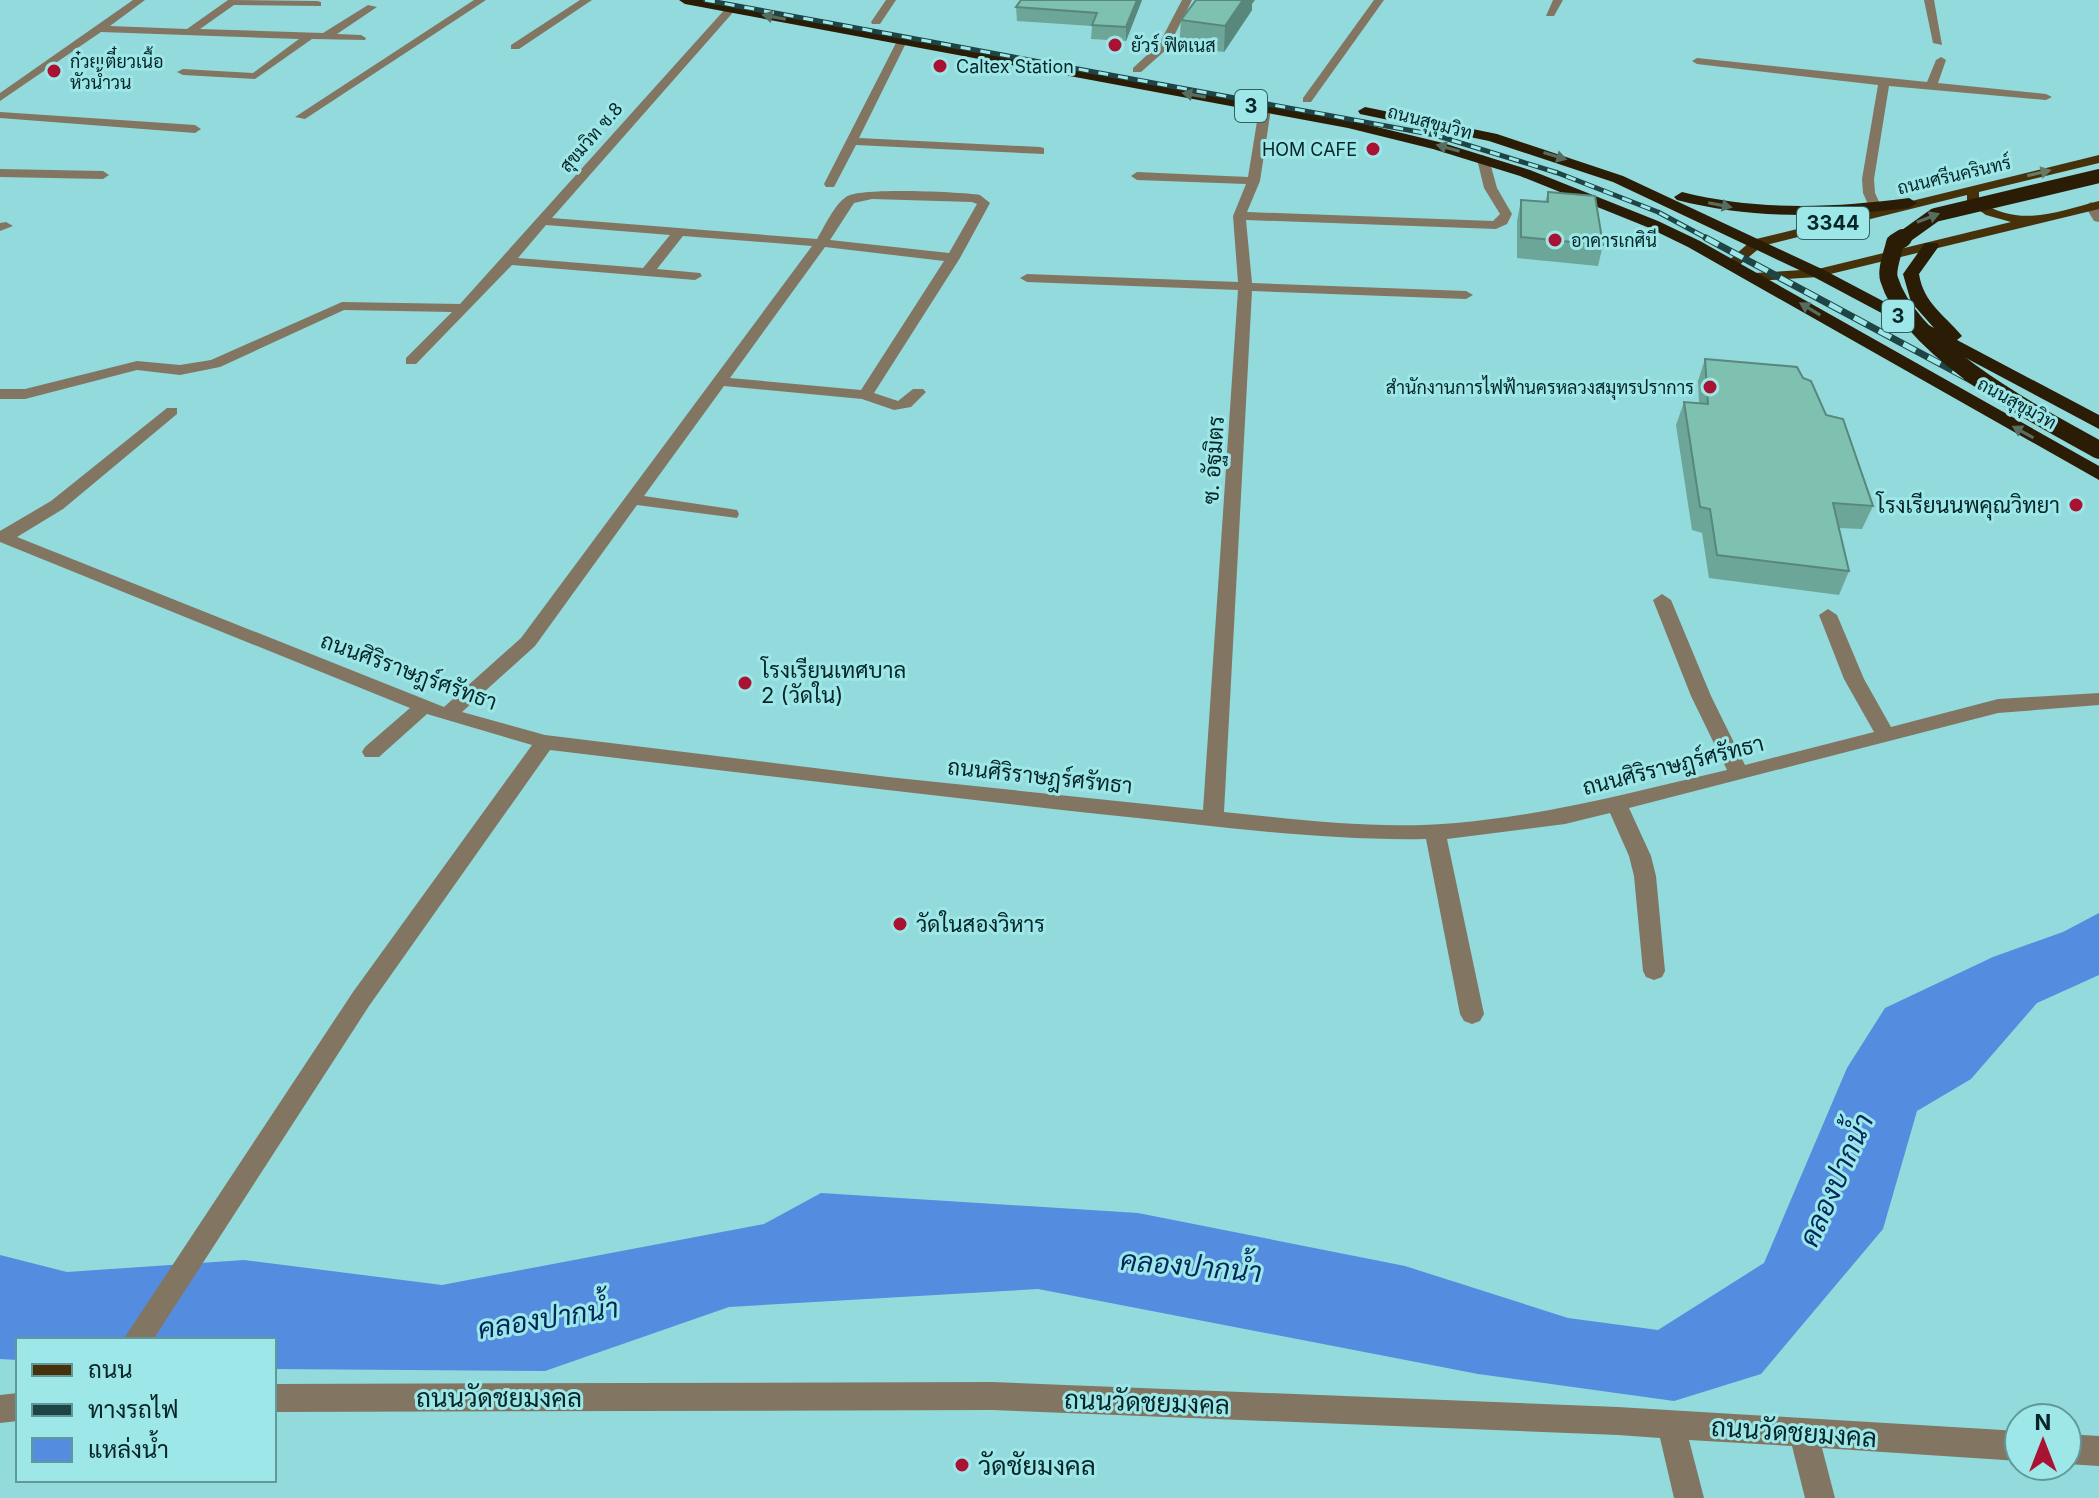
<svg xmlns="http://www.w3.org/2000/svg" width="2099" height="1498" viewBox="0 0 2099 1498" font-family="Inter,Sarabun,sans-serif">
  <rect width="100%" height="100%" fill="#92dadc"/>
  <!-- water -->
  <path fill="#548ce0" d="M 2099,913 L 2099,975 L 2037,1003 L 1971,1079 L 1917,1111 L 1883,1229 L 1761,1374 L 1674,1401 L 1478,1374 L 1038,1289 L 729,1307 L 545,1371 L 274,1369 L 274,1340 L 18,1340 L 18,1360 L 0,1359 L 0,1255 L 67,1272 L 244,1260 L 442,1285 L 764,1224 L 821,1193 L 1138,1213 L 1405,1266 L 1568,1318 L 1658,1330 L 1764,1263 L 1847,1068 L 1885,1008 L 1993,957 L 2063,932 Z"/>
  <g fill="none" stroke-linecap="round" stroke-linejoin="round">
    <!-- minor -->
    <path fill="#827662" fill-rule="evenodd" d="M 133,0 L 145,0 L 110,26 L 187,29 L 228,0 L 317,1 L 321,2 L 321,6 L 234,5 L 200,29 L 323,33 L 368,5 L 377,7 L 337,34 L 361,35 L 366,38 L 365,40 L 312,39 L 255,79 L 183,75 L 177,72 L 183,69 L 253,73 L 299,39 L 101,32 L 0,101 L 0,93 Z
      M 474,0 L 486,0 L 305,119 L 295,117 Z
      M 580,0 L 592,0 L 519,49 L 511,49 L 511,45 Z
      M 886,0 L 896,0 L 880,24 L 872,24 L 871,22 Z
      M 1182,0 L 1192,0 L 1168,48 L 1141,72 L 1133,72 L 1133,68 L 1159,44 Z
      M 1374,0 L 1384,0 L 1311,102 L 1303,102 L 1303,98 Z
      M 1553,0 L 1563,0 L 1554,16 L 1546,16 Z
      M 1924,0 L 1934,0 L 1942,45 L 1933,43 Z
      M 727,7 L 736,9 L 552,218 L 817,239 C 825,226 834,205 846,197 C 858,187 961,192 980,195 L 990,203 L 960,258 L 874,393 L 898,401 L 913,389 L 923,389 L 926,392 L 911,407 L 894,410 L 862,399 L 724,386 L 644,496 L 731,509 L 737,510 L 739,514 L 737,518 L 637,505 L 535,646 L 462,712 L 545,735 L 888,777 L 1203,810 L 1238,290 L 1027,282 L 1020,278 L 1027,274 L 1238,282 L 1233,216 L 1246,184 L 1137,180 L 1131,176 L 1137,172 L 1248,177 L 1259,109 L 1265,106 L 1271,109 L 1260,181 L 1247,212 L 1493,221 L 1500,214 L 1484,188 L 1477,159 L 1483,155 L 1489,159 L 1497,188 L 1512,214 L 1507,224 L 1496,229 L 1246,220 L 1252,283 L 1466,291 L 1473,295 L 1466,299 L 1252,291 L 1224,812 C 1301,820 1379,830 1456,823 C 1549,815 1637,791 1727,770 L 1691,696 L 1653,600 L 1662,594 L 1671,600 L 1711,696 L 1745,765 L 1874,732 L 1844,679 L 1819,615 L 1828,609 L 1837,615 L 1864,679 L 1891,727 L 1998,699 L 2099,693 L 2099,705 L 1998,713 L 1629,808 L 1651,856 L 1656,876 L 1665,971 L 1662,977 L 1654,980 L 1646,977 L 1643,971 L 1634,876 L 1629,856 L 1610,813 L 1565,824 L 1447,839 L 1484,1014 L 1480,1021 L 1472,1024 L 1464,1021 L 1460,1014 L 1426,839 C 1316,841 1208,825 1099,814 C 916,794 733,772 550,750 L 369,1006 L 153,1340 L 123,1340 L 353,992 L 532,745 L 427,714 L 379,757 L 365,757 L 362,752 L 365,747 L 410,708 L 0,542 L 0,531 L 51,501 L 167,408 L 177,408 L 177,414 L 63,509 L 17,537 L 444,707 L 521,638 L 812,246 L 683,236 L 657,269 L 700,273 L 702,276 L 695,280 L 512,265 L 416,364 L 406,364 L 406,358 L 452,312 L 344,310 L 220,367 L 180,375 L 137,370 L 25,399 L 0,399 L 0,389 L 25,389 L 137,361 L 180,365 L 211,360 L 342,302 L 460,304 ZM 872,199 L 972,202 L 977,204 L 949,253 L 830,240 L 854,203 ZM 546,225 L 670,235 L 643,268 L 518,258 ZM 825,247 L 944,261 L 861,390 L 730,378 Z
      M 902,38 L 907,41 L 859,138 L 1040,147 L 1044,148 L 1044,154 L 856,145 L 834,187 L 826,187 L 824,184 L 897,41 Z
      M 1941,57 L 1946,60 L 1938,83 L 2046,94 L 2052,97 L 2046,100 L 1889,86 L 1874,179 L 1875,193 L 1882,208 L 1876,212 L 1871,211 L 1863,193 L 1862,179 L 1878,85 L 1697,64 L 1692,61 L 1697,58 L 1927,82 L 1936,60 Z
      M 0,112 L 195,125 L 201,129 L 195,133 L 0,118 Z
      M 0,169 L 103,171 L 109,175 L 103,179 L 0,177 Z
      M 2091,202 L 2099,208 L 2099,222 L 2094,221 L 2085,206 Z
      M 0,223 L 6,222 L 13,226 L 0,231 Z
      M 992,1382 L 1618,1407 L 2019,1431 L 2019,1461 L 1822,1448 L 1835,1498 L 1805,1498 L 1792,1446 L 1689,1440 L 1704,1498 L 1674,1498 L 1660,1438 L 1618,1435 L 992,1410 L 274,1412 L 274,1384 Z
      M 18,1393 L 18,1421 L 0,1423 L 0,1395 Z
      M 2067,1434 L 2099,1436 L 2099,1466 L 2067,1464 Z"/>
    <!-- major -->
    <path fill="#46310a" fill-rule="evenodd" d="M 2099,155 L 2099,163 L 1979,192 L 1979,201 C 2020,228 2056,212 2099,201 L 2099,209 L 1818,277 L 1755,281 L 1748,277 L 1755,273 L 1818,269 L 2011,222 L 1986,215 L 1967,202 L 1967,195 L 1762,246 L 1737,267 L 1725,264 L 1752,240 Z"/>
    <!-- highway -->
    <path fill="#2a1c05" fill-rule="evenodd" d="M 679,0 L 705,0 L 1348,120 L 1443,143 L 1530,170 L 1658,221 L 1700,241 L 2099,466 L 2099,480 L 1688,247 L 1647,227 L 1520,176 L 1433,149 L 1348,128 L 685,4 Z
      M 1365,107 L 1497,134 L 1623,176 L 1824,270 L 1934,328 L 1911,302 L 1903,274 L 1925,243 L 1937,243 L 1939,246 L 1919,274 C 1924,304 1944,314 1962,336 L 1957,340 L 2099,415 L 2099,429 L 1812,276 L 1613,182 L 1489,141 L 1360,114 L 1358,111 Z
      M 1682,192 C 1758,211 1832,208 1909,198 L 1917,203 L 1909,208 C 1829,217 1755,220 1677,200 L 1674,197 Z"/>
    <defs>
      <path id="rail-far1" d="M 705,0 L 1435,135 L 1558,173 L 1658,212 L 1710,240"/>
      <path id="rail" d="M 1706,238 L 2099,449"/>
    </defs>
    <!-- rail-far1 casing -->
    <use href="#rail-far1" stroke="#1e4445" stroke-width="5"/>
    <!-- rail casing -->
    <use href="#rail" stroke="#1e4445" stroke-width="7"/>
    <!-- rail-far1 -->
    <use href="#rail-far1" stroke="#9ee7e9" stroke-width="3" stroke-dasharray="10" stroke-linecap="butt"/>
    <!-- rail -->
    <use href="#rail" stroke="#9ee7e9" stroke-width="5" stroke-dasharray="14" stroke-linecap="butt"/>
    <!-- highway-bridge-far1 -->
    <path stroke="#2a1c05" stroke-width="14" d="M 1900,240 L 1935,215 L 2099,176"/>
    <!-- highway-bridge -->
    <path stroke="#2a1c05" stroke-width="18" d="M 1903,238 L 1895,243 C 1893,253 1886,269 1889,279 C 1911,351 2036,415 2099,450"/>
  </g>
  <!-- wall -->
  <path fill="#6ca698" d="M 1142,0 L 1126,41 L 1091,39 L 1092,26 L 1017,21 L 1016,7 Z
    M 1252,4 L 1252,10 L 1224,52 L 1179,47 L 1181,20 Z
    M 1548,192 L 1603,245 L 1598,266 L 1517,258 L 1517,221 L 1521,200 L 1545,202 Z
    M 1705,359 L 1803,378 L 1826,415 L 1873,506 L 1862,529 L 1839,528 L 1849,571 L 1839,595 L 1709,578 L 1702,533 L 1692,530 L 1676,425 L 1684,402 L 1699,403 L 1698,381 Z"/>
  <!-- shaded-wall -->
  <path fill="#58877c" d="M 1137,0 L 1142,0 L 1126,41 L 1126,27 Z
    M 1243,0 L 1255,0 L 1252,4 L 1252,10 L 1224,52 L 1225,26 Z"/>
  <!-- building -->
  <path fill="#7ec1b1" stroke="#58877c" stroke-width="2" d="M 1021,0 L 1137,0 L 1126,27 L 1092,25 L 1097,13 L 1016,7 Z
    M 1196,0 L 1243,0 L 1225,26 L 1181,20 Z
    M 1548,192 L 1595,196 L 1603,245 L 1521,237 L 1521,200 L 1548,202 Z
    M 1705,359 L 1797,367 L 1803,378 L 1811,381 L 1826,415 L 1843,419 L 1873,506 L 1833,503 L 1849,571 L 1717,555 L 1710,509 L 1700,507 L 1684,402 L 1708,404 Z"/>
  <!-- one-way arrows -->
  <defs><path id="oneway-solid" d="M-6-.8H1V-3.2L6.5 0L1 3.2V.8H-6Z" transform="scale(2)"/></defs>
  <g fill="#586d60">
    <use href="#oneway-solid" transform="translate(774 17) rotate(-169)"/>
    <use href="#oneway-solid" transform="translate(1194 95) rotate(-170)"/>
    <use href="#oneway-solid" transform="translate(1448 148) rotate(-164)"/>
    <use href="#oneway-solid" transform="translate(1555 156) rotate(17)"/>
    <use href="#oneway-solid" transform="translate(1720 205) rotate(11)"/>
    <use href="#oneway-solid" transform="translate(1928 218) rotate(-21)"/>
    <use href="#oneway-solid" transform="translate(1810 309) rotate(-149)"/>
    <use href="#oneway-solid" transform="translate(2023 432) rotate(-151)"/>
  </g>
  <use fill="#697a63" href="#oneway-solid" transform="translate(2039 173) rotate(-13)"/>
  <!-- markers -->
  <g fill="#a91232" stroke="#9ee7e9" stroke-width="3">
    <circle cx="1115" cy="45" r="8"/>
    <circle cx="940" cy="66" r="8"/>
    <circle cx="54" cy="71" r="8"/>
    <circle cx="1373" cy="149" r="8"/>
    <circle cx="1555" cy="240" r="8"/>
    <circle cx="1710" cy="387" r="8"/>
    <circle cx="2076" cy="505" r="8"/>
    <circle cx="745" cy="683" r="8"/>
    <circle cx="900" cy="924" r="8"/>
    <circle cx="962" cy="1465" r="8"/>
  </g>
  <g text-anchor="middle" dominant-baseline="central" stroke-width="6" stroke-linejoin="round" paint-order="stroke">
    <!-- far-poi labels -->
    <g font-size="18" fill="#062526" stroke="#9ee7e9" text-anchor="start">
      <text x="1131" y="45">ยัวร์ ฟิตเนส</text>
      <text x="70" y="61">ก๋วยเตี๋ยวเนื้อ<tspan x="70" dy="21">หัวน้ำวน</tspan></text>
      <text x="956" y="66">Caltex Station</text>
      <text x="1357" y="149" text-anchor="end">HOM CAFE</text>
      <text x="1571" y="240">อาคารเกศินี</text>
      <text x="1694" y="387" text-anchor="end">สำนักงานการไฟฟ้านครหลวงสมุทรปราการ</text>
    </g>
    <!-- far-street labels -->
    <g font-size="18" fill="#062526" stroke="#9ee7e9">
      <text transform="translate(1430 122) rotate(15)">ถนนสุขุมวิท</text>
      <text transform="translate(591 137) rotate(-49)">สุขมวิท ซ.8</text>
      <text transform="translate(1954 175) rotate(-13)">ถนนศรีนครินทร์</text>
      <text transform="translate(2017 403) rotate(29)">ถนนสุขุมวิท</text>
    </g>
    <!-- shield labels -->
    <g fill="#9ee7e9" stroke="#345f60" stroke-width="2">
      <rect x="1235" y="90" width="32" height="32" rx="6"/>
      <rect x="1797" y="207" width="72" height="32" rx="6"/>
      <rect x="1882" y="300" width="32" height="32" rx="6"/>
    </g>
    <g font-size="20" font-weight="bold" fill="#062526">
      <text x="1251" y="106">3</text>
      <text x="1833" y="223">3344</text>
      <text x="1898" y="316">3</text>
    </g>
    <!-- street labels -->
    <g font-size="22" fill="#062526" stroke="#9ee7e9">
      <text transform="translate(1213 460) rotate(-86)">ซ. อัฐมิตร</text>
      <text transform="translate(409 671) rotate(20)">ถนนศิริราษฎร์ศรัทธา</text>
      <text transform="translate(1673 765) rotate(-14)">ถนนศิริราษฎร์ศรัทธา</text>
      <text transform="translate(1040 776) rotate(6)">ถนนศิริราษฎร์ศรัทธา</text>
    </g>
    <!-- poi labels -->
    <g font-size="22" fill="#062526" stroke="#9ee7e9" text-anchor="start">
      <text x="2060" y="505" text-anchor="end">โรงเรียนนพคุณวิทยา</text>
      <text x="761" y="670">โรงเรียนเทศบาล<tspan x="761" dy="25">2 (วัดใน)</tspan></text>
      <text x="916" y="924">วัดในสองวิหาร</text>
    </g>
    <!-- near-street labels -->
    <g font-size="26" fill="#062526" stroke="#9ee7e9">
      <text x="499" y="1397">ถนนวัดชยมงคล</text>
      <text transform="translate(1147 1402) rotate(2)">ถนนวัดชยมงคล</text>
      <text transform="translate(1794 1432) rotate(4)">ถนนวัดชยมงคล</text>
    </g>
    <!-- near-poi labels -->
    <g font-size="26" fill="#062526" stroke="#9ee7e9" text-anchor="start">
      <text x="978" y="1465">วัดชัยมงคล</text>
    </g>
    <!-- near-water labels -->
    <g font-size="28" font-style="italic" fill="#02275b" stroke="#9ee7e9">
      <text transform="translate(1836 1180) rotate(-66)">คลองปากน้ำ</text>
      <text transform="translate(1191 1266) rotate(5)">คลองปากน้ำ</text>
      <text transform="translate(548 1318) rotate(-9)">คลองปากน้ำ</text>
    </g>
  </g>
  <!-- legend -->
  <rect x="16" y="1338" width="260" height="144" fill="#9ee7e9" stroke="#61999b" stroke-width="2"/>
  <rect x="32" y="1364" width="40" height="12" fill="#46310a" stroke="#61999b" stroke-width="2"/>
  <text x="88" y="1378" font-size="24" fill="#062526">ถนน</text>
  <rect x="32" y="1404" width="40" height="12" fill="#1e4445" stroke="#61999b" stroke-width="2"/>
  <text x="88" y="1418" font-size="24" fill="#062526">ทางรถไฟ</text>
  <rect x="32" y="1438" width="40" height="24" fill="#548ce0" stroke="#61999b" stroke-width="2"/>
  <text x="88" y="1458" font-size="24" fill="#062526">แหล่งน้ำ</text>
  <!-- north arrow -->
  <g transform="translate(2043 1442)"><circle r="38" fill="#9ee7e9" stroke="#61999b" stroke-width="2"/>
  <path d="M0-6L14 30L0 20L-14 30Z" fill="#a91232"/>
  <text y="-12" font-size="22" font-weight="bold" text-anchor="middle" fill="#062526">N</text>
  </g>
</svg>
